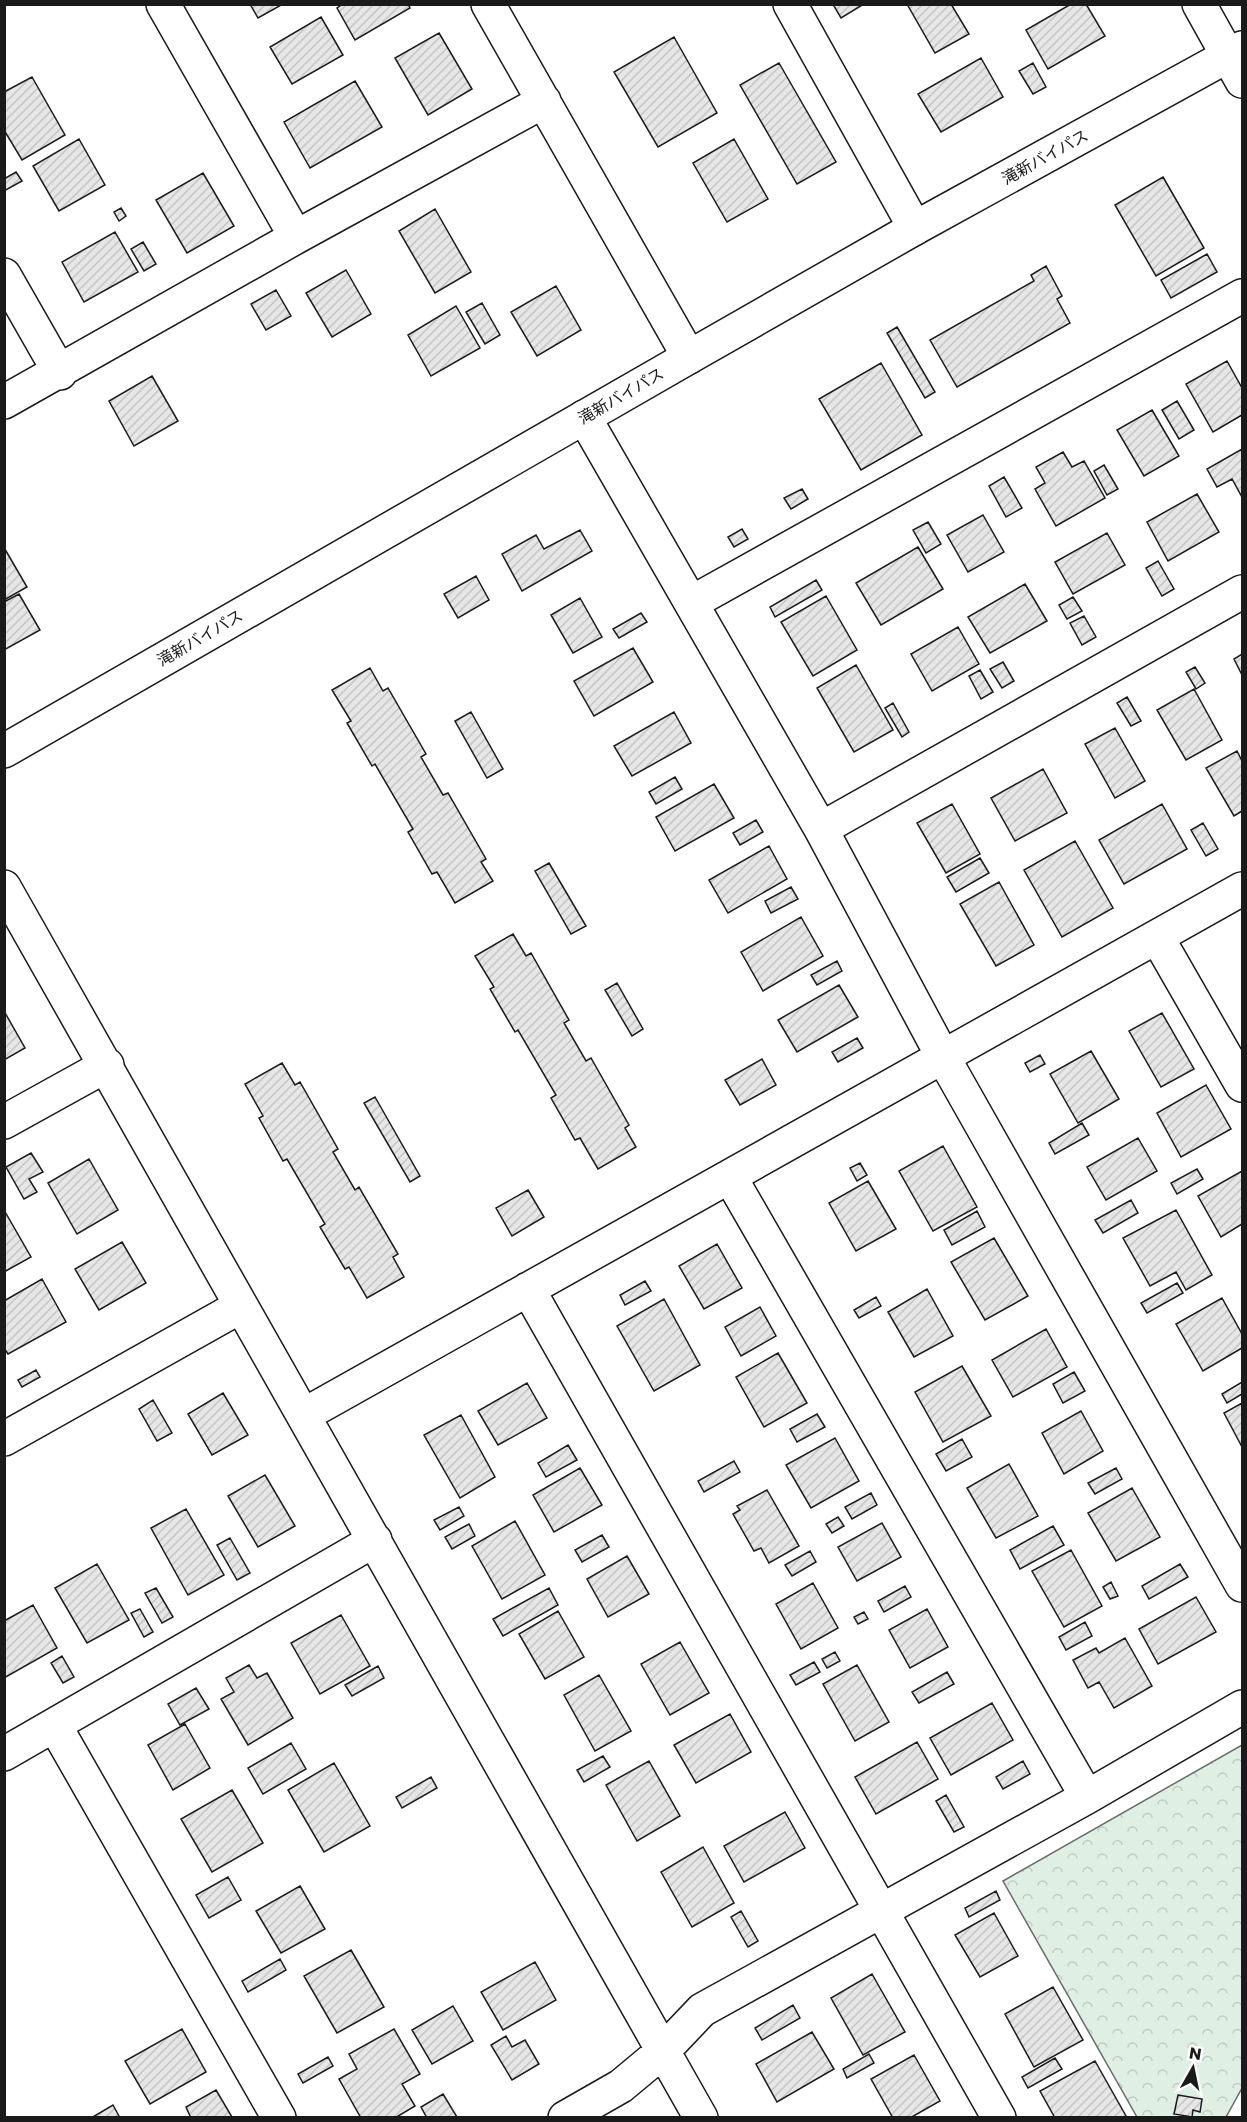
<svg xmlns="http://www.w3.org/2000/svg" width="1247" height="2122" viewBox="0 0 1247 2122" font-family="Poppins,'Noto Sans JP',sans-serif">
  <defs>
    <pattern id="park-crowns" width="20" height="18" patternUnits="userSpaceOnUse" patternTransform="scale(1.5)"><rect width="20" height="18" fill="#e0efe3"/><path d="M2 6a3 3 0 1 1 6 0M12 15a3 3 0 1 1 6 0" fill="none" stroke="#c0ccc2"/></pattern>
    <pattern id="building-hatch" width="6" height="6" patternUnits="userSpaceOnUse" patternTransform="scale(1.5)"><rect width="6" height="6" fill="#e6e6e6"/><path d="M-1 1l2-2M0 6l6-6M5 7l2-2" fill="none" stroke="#c5c5c5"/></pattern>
  </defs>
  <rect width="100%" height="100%" fill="#fff"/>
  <!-- park -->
  <path fill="url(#park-crowns)" stroke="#6a6a6a" stroke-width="1.5" d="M 1242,1745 L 1242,2088 L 1226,2117 L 1137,2117 L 1003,1881 Z"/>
  <!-- building -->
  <path fill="url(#building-hatch)" stroke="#1a1a1a" stroke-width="1.5" d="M 250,4 L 283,4 L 258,18 Z
    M 343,4 L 408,4 L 410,8 L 355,40 L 337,8 Z
    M 837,4 L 864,4 L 841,18 L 834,6 Z
    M 907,4 L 951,4 L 969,34 L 935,53 Z
    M 1071,4 L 1086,4 L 1105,36 L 1048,69 L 1026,30 Z
    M 321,17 L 343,55 L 292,84 L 270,47 Z
    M 439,33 L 472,89 L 428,115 L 395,58 Z
    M 674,37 L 717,113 L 658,147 L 614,72 Z
    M 981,58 L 1003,97 L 941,132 L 918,94 Z
    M 779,63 L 836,162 L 797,184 L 740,85 Z
    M 1033,63 L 1046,87 L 1033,94 L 1019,71 Z
    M 32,77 L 65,135 L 22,160 L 4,130 L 4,92 Z
    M 355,81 L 382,127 L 310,168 L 284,122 Z
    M 79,139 L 105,185 L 59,211 L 33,166 Z
    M 734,139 L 768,199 L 727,222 L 693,163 Z
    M 16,172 L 22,181 L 4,191 L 4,179 Z
    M 203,173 L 234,226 L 187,253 L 156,200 Z
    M 1163,177 L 1204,248 L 1156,276 L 1115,205 Z
    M 121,208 L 126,216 L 119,221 L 114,212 Z
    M 435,209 L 471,272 L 435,293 L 399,231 Z
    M 115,232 L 138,272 L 84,302 L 62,262 Z
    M 143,242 L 156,264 L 144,271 L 131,249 Z
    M 1207,254 L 1217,272 L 1171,298 L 1161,280 Z
    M 1046,266 L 1062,296 L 1057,299 L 1070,323 L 957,387 L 930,340 L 1034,281 L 1031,275 Z
    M 346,270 L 371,314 L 332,337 L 306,293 Z
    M 556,286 L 581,330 L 537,356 L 511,312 Z
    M 276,290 L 291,316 L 266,330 L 251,304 Z
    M 482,303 L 500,335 L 485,344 L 466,312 Z
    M 456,306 L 480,348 L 431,376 L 408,335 Z
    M 897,327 L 935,392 L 925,398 L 887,333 Z
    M 1227,361 L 1242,388 L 1242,415 L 1213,432 L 1186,384 Z
    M 881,363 L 922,435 L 861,470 L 819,399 Z
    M 152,376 L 178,421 L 134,446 L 109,401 Z
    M 1177,401 L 1194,430 L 1179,439 L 1162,410 Z
    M 1152,410 L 1179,456 L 1144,476 L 1117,430 Z
    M 1242,449 L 1242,497 L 1232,479 L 1217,487 L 1207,469 Z
    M 1063,452 L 1072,467 L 1084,461 L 1105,498 L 1056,526 L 1035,489 L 1045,483 L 1036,467 Z
    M 1104,465 L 1118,489 L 1107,495 L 1094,471 Z
    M 1004,477 L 1022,508 L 1006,517 L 989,486 Z
    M 802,489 L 808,499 L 791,509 L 784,498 Z
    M 1197,494 L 1219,532 L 1168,561 L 1147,522 Z
    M 983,515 L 1004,552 L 968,572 L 947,535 Z
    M 928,522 L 941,544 L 926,553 L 913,530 Z
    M 742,529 L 748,539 L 734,547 L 728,537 Z
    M 580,530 L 592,551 L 522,591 L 502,554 L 536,535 L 544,549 Z
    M 1107,533 L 1125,565 L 1073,594 L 1055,562 Z
    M 918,547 L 943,589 L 881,625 L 856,583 Z
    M 6,551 L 27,587 L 4,600 L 4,552 Z
    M 1158,561 L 1174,589 L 1162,596 L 1146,568 Z
    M 476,576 L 489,600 L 458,618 L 444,594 Z
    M 816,580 L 822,590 L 775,617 L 770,607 Z
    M 1025,584 L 1047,621 L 990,653 L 968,617 Z
    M 19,594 L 40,630 L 4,650 L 4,602 Z
    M 826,596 L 857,650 L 813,676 L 781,622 Z
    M 1073,597 L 1082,611 L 1067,619 L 1059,605 Z
    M 580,598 L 602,637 L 573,653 L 551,615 Z
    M 641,613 L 647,622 L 619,638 L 613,629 Z
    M 1084,616 L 1096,637 L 1082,645 L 1070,623 Z
    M 958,627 L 979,664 L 932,691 L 911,654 Z
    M 633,648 L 653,682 L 594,716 L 574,681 Z
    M 1242,654 L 1242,675 L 1234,659 Z
    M 1003,662 L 1014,681 L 1002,688 L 990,669 Z
    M 856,665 L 893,730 L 854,752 L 817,688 Z
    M 1195,667 L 1205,683 L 1196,689 L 1186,672 Z
    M 370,668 L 383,691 L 388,688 L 426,754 L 421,757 L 443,795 L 448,793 L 486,859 L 481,862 L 493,881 L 455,903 L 437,872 L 432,874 L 408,832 L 413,829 L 375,764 L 372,766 L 347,723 L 351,721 L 332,690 Z
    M 980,670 L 993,692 L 981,699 L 969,676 Z
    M 1194,689 L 1222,740 L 1186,760 L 1157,710 Z
    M 1127,697 L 1141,721 L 1131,726 L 1117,703 Z
    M 893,703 L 909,732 L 902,737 L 885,708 Z
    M 471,712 L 503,769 L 487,778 L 455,721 Z
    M 674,712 L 691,743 L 632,776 L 614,746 Z
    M 1115,728 L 1145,781 L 1115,798 L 1085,744 Z
    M 1237,751 L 1242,761 L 1242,811 L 1234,816 L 1206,768 Z
    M 1043,769 L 1067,813 L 1015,841 L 991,798 Z
    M 675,777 L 682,789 L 656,804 L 649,792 Z
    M 714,784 L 734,818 L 675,851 L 656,817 Z
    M 952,804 L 980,854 L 946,873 L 917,823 Z
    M 1162,804 L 1187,849 L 1124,884 L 1099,840 Z
    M 756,820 L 763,832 L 740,845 L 733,833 Z
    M 1203,823 L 1218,849 L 1206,856 L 1191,830 Z
    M 1075,841 L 1113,908 L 1062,937 L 1024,870 Z
    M 769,846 L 787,879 L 728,913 L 709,880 Z
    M 980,858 L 989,873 L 956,892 L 947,877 Z
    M 549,863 L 586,926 L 571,934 L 535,871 Z
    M 999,882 L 1034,945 L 996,966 L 960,904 Z
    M 791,887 L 798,899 L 771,913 L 765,901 Z
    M 801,917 L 823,956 L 763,991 L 741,952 Z
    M 513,934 L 526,956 L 531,953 L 569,1020 L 564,1023 L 586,1061 L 591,1058 L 629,1125 L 625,1128 L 636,1147 L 598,1169 L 580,1138 L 575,1140 L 551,1098 L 556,1095 L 518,1030 L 515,1032 L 490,989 L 494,987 L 475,956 Z
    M 837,961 L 842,971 L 817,985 L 811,975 Z
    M 617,983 L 643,1029 L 632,1036 L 605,990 Z
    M 839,985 L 858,1017 L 797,1052 L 778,1020 Z
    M 4,1011 L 25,1048 L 4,1060 Z
    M 1162,1013 L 1194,1069 L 1161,1087 L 1129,1031 Z
    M 857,1038 L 863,1048 L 838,1062 L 832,1052 Z
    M 1091,1051 L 1119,1099 L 1078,1123 L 1050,1074 Z
    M 1040,1055 L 1045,1064 L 1030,1072 L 1025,1063 Z
    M 762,1059 L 776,1085 L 740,1105 L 725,1080 Z
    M 282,1063 L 295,1085 L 300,1082 L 338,1149 L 333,1152 L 355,1190 L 359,1187 L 398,1254 L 393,1257 L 404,1277 L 367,1298 L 349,1267 L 345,1269 L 320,1227 L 325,1224 L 287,1159 L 283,1161 L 259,1118 L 263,1116 L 245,1084 Z
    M 1206,1085 L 1231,1129 L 1181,1157 L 1157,1113 Z
    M 375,1097 L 420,1176 L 410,1182 L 364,1103 Z
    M 1082,1123 L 1089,1135 L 1055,1154 L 1049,1143 Z
    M 1138,1138 L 1157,1171 L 1106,1200 L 1087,1167 Z
    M 943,1146 L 977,1207 L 933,1231 L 899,1171 Z
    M 31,1153 L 43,1172 L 29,1179 L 37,1192 L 24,1199 L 6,1167 Z
    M 89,1159 L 118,1210 L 77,1234 L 48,1183 Z
    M 860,1163 L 867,1175 L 857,1181 L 850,1168 Z
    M 1197,1169 L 1203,1179 L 1177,1194 L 1171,1183 Z
    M 1242,1171 L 1242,1224 L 1221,1237 L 1198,1196 Z
    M 868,1181 L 896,1229 L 856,1251 L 829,1203 Z
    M 528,1190 L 544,1217 L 512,1236 L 496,1208 Z
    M 1131,1200 L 1138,1213 L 1103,1233 L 1095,1220 Z
    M 4,1210 L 31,1257 L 4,1272 Z
    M 1176,1210 L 1212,1275 L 1186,1290 L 1176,1272 L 1150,1286 L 1123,1238 Z
    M 977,1211 L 985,1227 L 952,1245 L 944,1230 Z
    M 994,1238 L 1028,1296 L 985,1320 L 951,1262 Z
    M 122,1242 L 146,1283 L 99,1310 L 75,1269 Z
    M 717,1244 L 742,1288 L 704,1309 L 679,1266 Z
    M 42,1279 L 66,1322 L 8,1354 L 4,1348 L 4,1301 Z
    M 645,1281 L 651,1291 L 625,1305 L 620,1295 Z
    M 1177,1283 L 1183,1293 L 1147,1313 L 1141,1303 Z
    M 927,1289 L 953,1336 L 914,1357 L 888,1312 Z
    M 876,1297 L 881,1306 L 859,1318 L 854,1310 Z
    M 1222,1298 L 1242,1334 L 1242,1348 L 1203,1371 L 1176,1324 Z
    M 664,1299 L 700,1365 L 654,1391 L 617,1326 Z
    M 760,1307 L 776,1336 L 741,1356 L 725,1327 Z
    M 1046,1329 L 1067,1367 L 1013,1397 L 992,1360 Z
    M 778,1353 L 807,1403 L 764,1427 L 736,1377 Z
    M 962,1366 L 991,1416 L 943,1442 L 915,1392 Z
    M 36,1370 L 40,1377 L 22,1387 L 18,1380 Z
    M 1074,1372 L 1085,1391 L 1063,1403 L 1053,1384 Z
    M 1242,1382 L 1242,1394 L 1227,1403 L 1222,1394 Z
    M 527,1383 L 547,1418 L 498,1445 L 478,1411 Z
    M 223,1393 L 248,1435 L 212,1455 L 188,1414 Z
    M 153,1400 L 172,1433 L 157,1441 L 139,1409 Z
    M 1242,1403 L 1242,1447 L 1224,1413 Z
    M 1081,1411 L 1103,1451 L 1064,1474 L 1042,1433 Z
    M 817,1414 L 825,1427 L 797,1442 L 790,1429 Z
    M 461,1415 L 495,1477 L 460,1498 L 424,1435 Z
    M 835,1438 L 859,1481 L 811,1508 L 786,1465 Z
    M 962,1439 L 972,1457 L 946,1471 L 936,1454 Z
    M 568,1445 L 577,1460 L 546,1477 L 538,1463 Z
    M 734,1461 L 740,1472 L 704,1492 L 698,1481 Z
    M 1009,1464 L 1038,1516 L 996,1538 L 967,1488 Z
    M 580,1468 L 602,1505 L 554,1532 L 533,1495 Z
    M 1116,1468 L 1122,1479 L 1095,1494 L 1088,1483 Z
    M 265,1475 L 295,1526 L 258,1547 L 228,1496 Z
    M 1132,1488 L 1160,1537 L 1116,1561 L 1088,1513 Z
    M 767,1490 L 799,1546 L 769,1563 L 761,1548 L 754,1551 L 733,1514 L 740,1510 L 737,1506 Z
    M 871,1493 L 877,1505 L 852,1519 L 845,1507 Z
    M 459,1507 L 464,1516 L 440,1530 L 434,1520 Z
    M 186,1509 L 224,1575 L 188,1595 L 151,1528 Z
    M 838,1517 L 844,1526 L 832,1533 L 826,1524 Z
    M 515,1521 L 545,1575 L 502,1599 L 472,1546 Z
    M 882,1523 L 901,1557 L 857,1581 L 838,1547 Z
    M 469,1524 L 475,1536 L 452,1549 L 445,1537 Z
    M 1053,1526 L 1064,1545 L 1020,1569 L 1010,1550 Z
    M 602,1535 L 609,1547 L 582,1562 L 575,1550 Z
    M 230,1538 L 250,1573 L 237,1580 L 217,1545 Z
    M 1071,1550 L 1102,1606 L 1064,1627 L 1032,1571 Z
    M 810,1551 L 816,1562 L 792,1576 L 785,1565 Z
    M 627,1556 L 649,1594 L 608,1617 L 587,1579 Z
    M 97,1564 L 129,1620 L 87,1643 L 55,1588 Z
    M 1180,1564 L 1188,1577 L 1149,1599 L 1142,1586 Z
    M 1111,1582 L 1118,1596 L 1110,1599 L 1103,1587 Z
    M 813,1583 L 838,1628 L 801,1649 L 776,1604 Z
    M 905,1586 L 911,1597 L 884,1612 L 878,1601 Z
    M 156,1588 L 173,1617 L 162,1623 L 145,1593 Z
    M 549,1588 L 558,1605 L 503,1636 L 493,1619 Z
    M 1196,1597 L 1216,1632 L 1158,1664 L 1139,1629 Z
    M 33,1605 L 57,1648 L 4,1678 L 4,1621 Z
    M 140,1609 L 153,1632 L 144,1637 L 131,1613 Z
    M 927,1609 L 948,1647 L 910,1668 L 889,1630 Z
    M 558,1611 L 584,1657 L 545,1679 L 519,1634 Z
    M 864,1612 L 868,1619 L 858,1624 L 854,1617 Z
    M 341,1615 L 370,1666 L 320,1694 L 291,1643 Z
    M 1085,1622 L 1092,1636 L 1066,1650 L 1059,1637 Z
    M 1125,1638 L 1152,1686 L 1114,1708 L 1099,1682 L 1088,1688 L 1073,1660 L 1096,1648 L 1099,1653 Z
    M 680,1642 L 709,1693 L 670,1715 L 641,1664 Z
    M 835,1652 L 840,1661 L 827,1668 L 822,1659 Z
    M 62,1656 L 74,1677 L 63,1683 L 51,1663 Z
    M 814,1662 L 820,1672 L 796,1685 L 790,1675 Z
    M 249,1665 L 257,1678 L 267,1673 L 293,1718 L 248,1745 L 221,1699 L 234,1692 L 226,1678 Z
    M 857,1665 L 889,1722 L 855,1741 L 823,1684 Z
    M 378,1666 L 384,1678 L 352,1696 L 345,1685 Z
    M 947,1672 L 954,1684 L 919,1703 L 912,1692 Z
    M 599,1675 L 631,1731 L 595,1751 L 564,1695 Z
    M 196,1688 L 209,1709 L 180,1725 L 168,1704 Z
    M 992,1703 L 1013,1740 L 951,1775 L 930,1738 Z
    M 730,1714 L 751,1752 L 696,1783 L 674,1745 Z
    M 185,1724 L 210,1768 L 173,1790 L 148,1745 Z
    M 917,1742 L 938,1779 L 876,1814 L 855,1777 Z
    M 291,1743 L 306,1769 L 263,1794 L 248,1768 Z
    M 603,1756 L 610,1767 L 584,1782 L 577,1770 Z
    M 649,1761 L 680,1816 L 637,1841 L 606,1785 Z
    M 1023,1761 L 1030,1774 L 1003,1789 L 996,1777 Z
    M 334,1763 L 370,1826 L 324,1852 L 288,1790 Z
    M 431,1777 L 437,1788 L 402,1808 L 396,1797 Z
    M 232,1790 L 263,1843 L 212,1872 L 181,1819 Z
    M 946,1795 L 964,1827 L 954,1832 L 936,1801 Z
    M 785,1812 L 805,1848 L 744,1882 L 724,1846 Z
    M 703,1847 L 734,1903 L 692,1927 L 661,1872 Z
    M 228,1877 L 241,1900 L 209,1918 L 196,1895 Z
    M 300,1886 L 325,1929 L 281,1953 L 256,1911 Z
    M 996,1891 L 1000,1900 L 969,1917 L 965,1908 Z
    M 741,1911 L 758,1941 L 748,1947 L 731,1917 Z
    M 994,1913 L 1018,1956 L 980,1977 L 955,1935 Z
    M 351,1950 L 384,2007 L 337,2033 L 304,1976 Z
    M 280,1959 L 286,1970 L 248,1992 L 242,1981 Z
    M 535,1962 L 556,2000 L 503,2030 L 481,1992 Z
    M 872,1974 L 905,2032 L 863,2055 L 831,1998 Z
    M 1053,1987 L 1083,2040 L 1034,2067 L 1005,2014 Z
    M 793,2005 L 800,2018 L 762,2040 L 755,2028 Z
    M 453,2006 L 473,2041 L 432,2064 L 412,2030 Z
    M 182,2029 L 206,2072 L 150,2104 L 125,2061 Z
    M 394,2029 L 420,2074 L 402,2084 L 415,2106 L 395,2118 L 361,2118 L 339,2079 L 357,2069 L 349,2054 Z
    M 812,2032 L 834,2069 L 777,2102 L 756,2064 Z
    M 506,2036 L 512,2047 L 525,2040 L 539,2064 L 512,2080 L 491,2045 Z
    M 869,2054 L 874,2063 L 847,2078 L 843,2069 Z
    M 914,2055 L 940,2101 L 910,2118 L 893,2118 L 871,2079 Z
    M 328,2057 L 333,2066 L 303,2083 L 298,2074 Z
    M 1055,2058 L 1062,2069 L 1028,2088 L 1022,2077 Z
    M 1095,2061 L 1126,2116 L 1123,2118 L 1055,2118 L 1040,2091 Z
    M 216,2090 L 232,2117 L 191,2118 L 186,2107 Z
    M 443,2094 L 457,2117 L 427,2118 L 421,2107 Z
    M 1178,2095 L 1202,2099 L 1200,2112 L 1193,2110 L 1192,2117 L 1174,2114 Z
    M 113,2105 L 120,2118 L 91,2118 Z"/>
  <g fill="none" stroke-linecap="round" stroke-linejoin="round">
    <defs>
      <path id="minor" d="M 163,4 L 296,237
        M 488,4 L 689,357
        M 790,4 L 915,228
        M 1199,4 L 1242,81
        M 4,275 L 60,373
        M 4,402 L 296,237 L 544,101
        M 584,417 L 821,829 L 943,1057 L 1242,1585
        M 691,603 L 1242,296
        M 821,829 L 1242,592
        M 4,887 L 701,2118
        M 1157,937 L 1242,1085
        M 4,1122 L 107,1065
        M 730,1177 L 1087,1797
        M 528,1289 L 999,2118
        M 304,1415 L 1242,889
        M 4,1439 L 241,1306
        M 55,1726 L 279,2118
        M 4,1754 L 375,1540
        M 565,2118 L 621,2086 L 663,2051 L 702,2010 L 1087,1797 L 1242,1707"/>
      <path id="trunk" d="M 4,751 L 689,357 L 915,228 L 1242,48"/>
    </defs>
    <!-- minor casing -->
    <use href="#minor" stroke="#1a1a1a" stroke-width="36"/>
    <!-- trunk casing -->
    <use href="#trunk" stroke="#1a1a1a" stroke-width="36"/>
    <!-- minor -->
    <use href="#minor" stroke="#fff" stroke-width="33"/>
    <!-- trunk -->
    <use href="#trunk" stroke="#fff" stroke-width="33"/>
  </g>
  <g text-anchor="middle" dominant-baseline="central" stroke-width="4.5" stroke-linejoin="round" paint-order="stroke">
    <!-- street labels -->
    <g font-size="16" fill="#1a1a1a" stroke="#fff">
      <text transform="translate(1045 157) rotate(-29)">滝新バイパス</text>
      <text transform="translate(621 396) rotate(-30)">滝新バイパス</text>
      <text transform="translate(200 638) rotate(-30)">滝新バイパス</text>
    </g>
  </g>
  <!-- border -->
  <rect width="1247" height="2122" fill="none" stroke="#1a1a1a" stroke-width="12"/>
  <!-- north arrow -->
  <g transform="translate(1193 2068) rotate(9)" stroke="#ffffff" stroke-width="4.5" paint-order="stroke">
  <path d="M0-4.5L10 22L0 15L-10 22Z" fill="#1a1a1a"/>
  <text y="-9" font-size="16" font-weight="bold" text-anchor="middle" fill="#1a1a1a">N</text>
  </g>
</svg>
